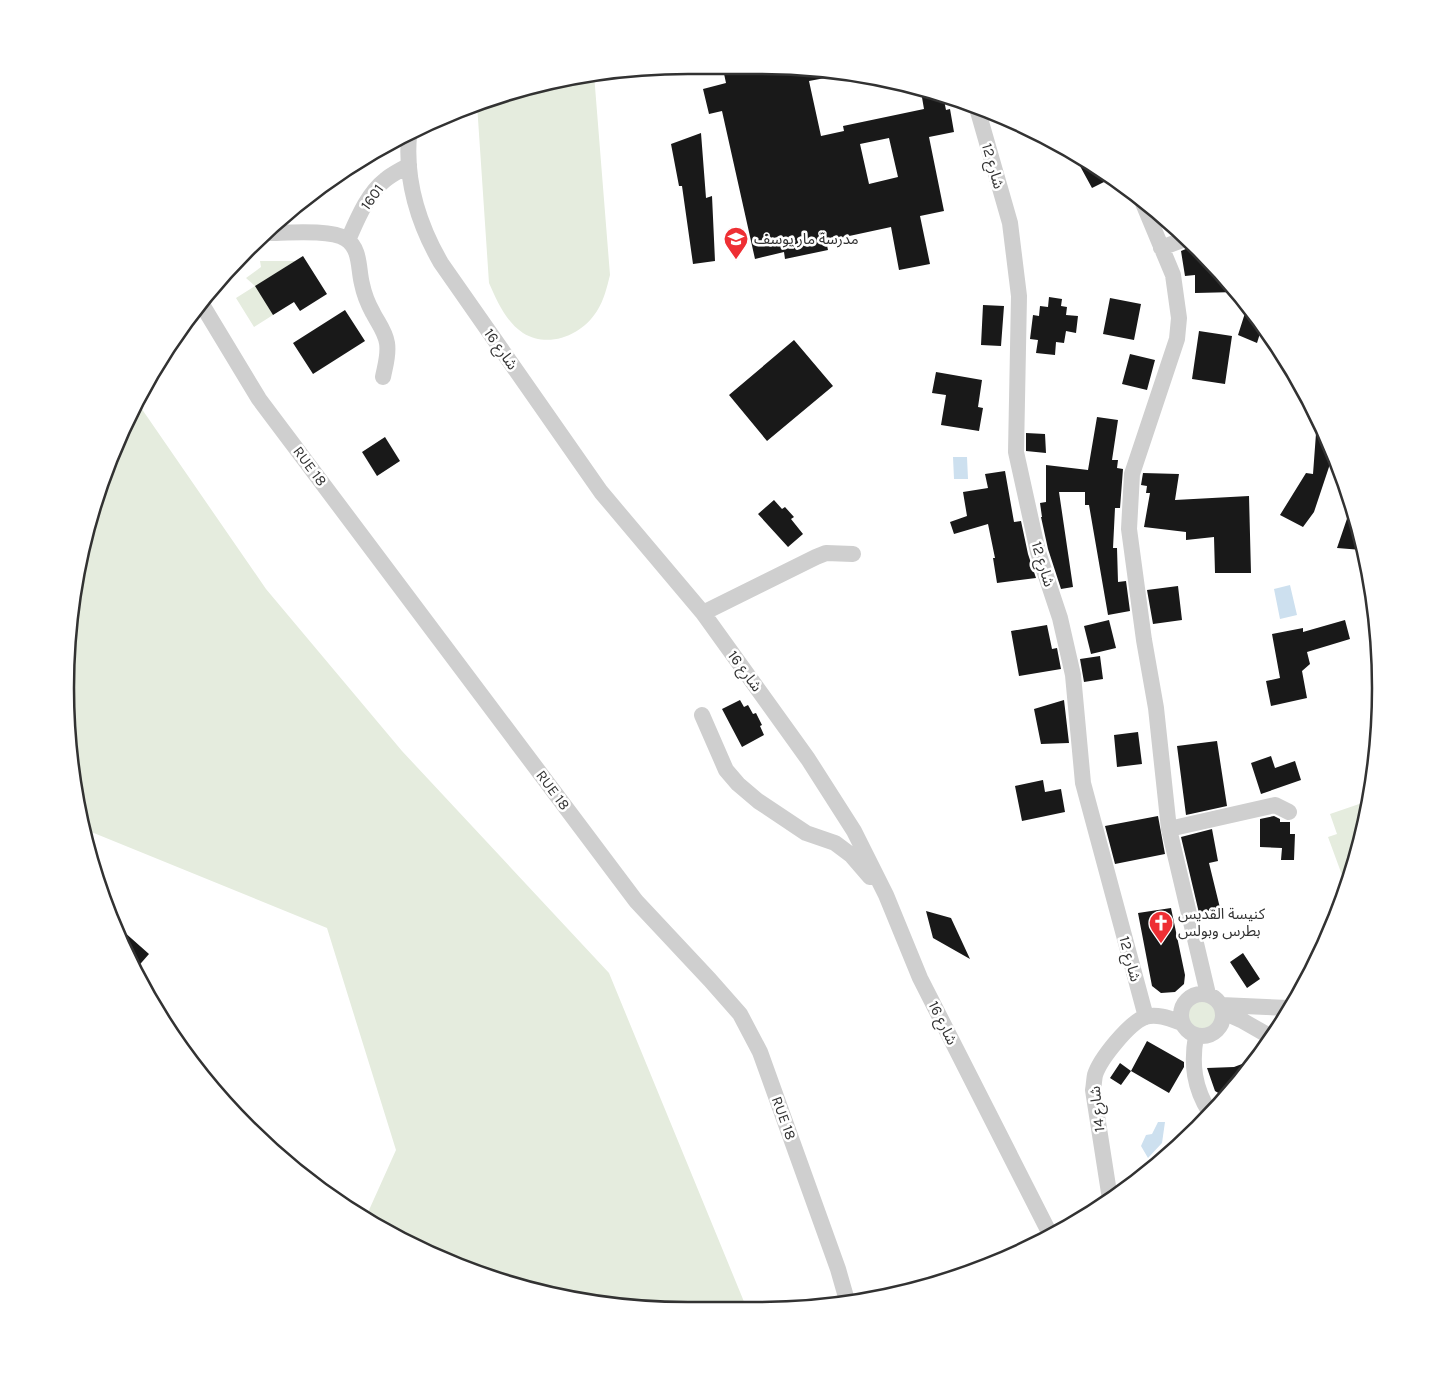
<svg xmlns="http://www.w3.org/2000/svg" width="1446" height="1376" viewBox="0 0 1446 1376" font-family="Karla,'Noto Sans Arabic',sans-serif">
  <rect width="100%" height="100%" fill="#fff"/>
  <!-- green -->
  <path fill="#e5ecde" d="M 594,74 L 610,275 C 607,287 604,300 597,311 C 582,335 549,349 523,333 C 506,322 497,301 489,283 L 477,104 L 566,77 Z
    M 260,261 L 295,261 L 256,286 L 273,315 L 254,327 L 236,298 L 255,286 L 246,278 L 261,267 Z
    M 137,402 L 266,589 L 402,751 L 609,973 L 747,1309 L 688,1311 L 566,1299 L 449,1263 L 365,1219 L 396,1150 L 327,928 L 84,829 L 70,769 L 70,607 L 98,488 Z
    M 1365,802 L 1367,807 L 1360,850 L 1346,886 L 1328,837 L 1337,834 L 1330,814 Z
    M1188 1015a14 14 0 1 1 28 0a14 14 0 1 1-28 0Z"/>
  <!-- water -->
  <path fill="#cde0ef" d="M 953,457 L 967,457 L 968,479 L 954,479 Z
    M 1290,585 L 1297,615 L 1280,619 L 1274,589 Z
    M 1158,1122 L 1165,1122 L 1162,1143 L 1148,1158 L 1141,1146 L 1146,1135 L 1152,1134 Z"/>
  <!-- building -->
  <path fill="#191919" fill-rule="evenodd" d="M 738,66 L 799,66 L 841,73 L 841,75 L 809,81 L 821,136 L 844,131 L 843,126 L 924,109 L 920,86 L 943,95 L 946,110 L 950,109 L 954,132 L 929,137 L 944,211 L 920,216 L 930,264 L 899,270 L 891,227 L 826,241 L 828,250 L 785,259 L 784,252 L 755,259 L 722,111 L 709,114 L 703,89 L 726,83 L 723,69 ZM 889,138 L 898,177 L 869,184 L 860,144 Z
    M 701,133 L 706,198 L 712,196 L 715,261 L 693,264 L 682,186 L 679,186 L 671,144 Z
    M 1074,155 L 1112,178 L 1092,188 Z
    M 1193,246 L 1227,277 L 1237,292 L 1195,293 L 1195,275 L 1185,276 L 1181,251 Z
    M 303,256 L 327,294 L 300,311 L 294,302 L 273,315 L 255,286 Z
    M 1049,297 L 1062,299 L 1061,306 L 1067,307 L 1066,315 L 1078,316 L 1076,333 L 1066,331 L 1064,343 L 1056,342 L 1055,355 L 1036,353 L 1038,340 L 1030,339 L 1033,315 L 1039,316 L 1040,306 L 1048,307 Z
    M 1110,298 L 1141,304 L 1134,340 L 1103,334 Z
    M 983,305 L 1004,306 L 1001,346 L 981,345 Z
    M 345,310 L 365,341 L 313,374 L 293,343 Z
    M 1245,313 L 1254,315 L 1262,327 L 1257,343 L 1238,335 Z
    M 1199,331 L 1232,336 L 1225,384 L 1192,379 Z
    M 794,340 L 833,386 L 767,441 L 729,395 Z
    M 1130,354 L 1155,360 L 1147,390 L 1122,384 Z
    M 936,372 L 982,380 L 978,407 L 983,408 L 979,431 L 941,425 L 946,395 L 932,393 Z
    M 1097,417 L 1118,420 L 1112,460 L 1118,460 L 1117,468 L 1123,469 L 1120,508 L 1115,508 L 1113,548 L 1117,548 L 1118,582 L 1126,581 L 1130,611 L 1108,615 L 1089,505 L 1085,505 L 1085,492 L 1059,492 L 1073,587 L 1061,589 L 1048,549 L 1041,517 L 1042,517 L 1040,503 L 1046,502 L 1046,465 L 1088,470 Z
    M 1317,420 L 1333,455 L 1314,512 L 1303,527 L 1280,515 L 1306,473 L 1313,474 Z
    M 1026,433 L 1045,434 L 1046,453 L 1026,451 Z
    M 385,437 L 400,461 L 377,476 L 362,452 Z
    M 1005,471 L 1014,522 L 1021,521 L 1028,554 L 1036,578 L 997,583 L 993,558 L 995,558 L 988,524 L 954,534 L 950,522 L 967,516 L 963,492 L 988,488 L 985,474 Z
    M 1143,473 L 1179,474 L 1175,500 L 1249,496 L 1251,573 L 1215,573 L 1214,537 L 1186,540 L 1186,532 L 1144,527 L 1150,493 L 1146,493 L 1147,486 L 1141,485 Z
    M 774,500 L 782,509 L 785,507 L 794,517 L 791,519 L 803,534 L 788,547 L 758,514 Z
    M 1352,504 L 1356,523 L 1362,550 L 1337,548 Z
    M 1178,586 L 1182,620 L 1153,624 L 1147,590 Z
    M 1109,620 L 1116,648 L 1091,654 L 1084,626 Z
    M 1345,620 L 1350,639 L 1307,652 L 1310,664 L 1302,671 L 1307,698 L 1271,706 L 1266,681 L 1280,678 L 1272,634 L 1303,628 L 1303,632 Z
    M 1047,625 L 1052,649 L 1057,648 L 1061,669 L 1019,676 L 1011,631 Z
    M 1100,656 L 1103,679 L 1084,682 L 1080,659 Z
    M 740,700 L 744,707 L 748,705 L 753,714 L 756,713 L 762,725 L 760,726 L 764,735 L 742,747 L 722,709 Z
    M 1064,700 L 1069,743 L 1041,744 L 1034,709 Z
    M 1138,732 L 1142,764 L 1117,767 L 1114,735 Z
    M 1217,741 L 1227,806 L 1186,815 L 1177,746 Z
    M 1271,756 L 1275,768 L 1295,761 L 1301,780 L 1261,794 L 1251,763 Z
    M 1043,780 L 1045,792 L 1061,789 L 1065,812 L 1022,821 L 1015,786 Z
    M 1158,816 L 1165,854 L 1115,864 L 1105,826 Z
    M 1274,816 L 1280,819 L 1280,822 L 1290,822 L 1290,834 L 1295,834 L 1294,860 L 1281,860 L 1282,848 L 1260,847 L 1260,819 Z
    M 1212,829 L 1218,861 L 1209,863 L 1220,908 L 1199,913 L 1181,837 Z
    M 1171,908 L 1185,975 L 1184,984 L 1175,992 L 1161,993 L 1152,986 L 1138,913 Z
    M 926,911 L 951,918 L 970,959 L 933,938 Z
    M 114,923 L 149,954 L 135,970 L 115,927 Z
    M 1243,953 L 1260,979 L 1247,988 L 1230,962 Z
    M 1147,1041 L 1184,1062 L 1184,1067 L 1169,1093 L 1131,1071 L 1121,1085 L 1110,1078 L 1120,1063 L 1131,1071 Z
    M 1242,1064 L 1248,1071 L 1225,1097 L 1215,1091 L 1207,1068 L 1234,1067 Z"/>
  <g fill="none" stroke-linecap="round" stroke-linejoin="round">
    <!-- street -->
    <path stroke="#cfcfcf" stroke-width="16" d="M 977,108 L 1010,223 L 1019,296 L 1016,452 L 1038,552 L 1060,618 L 1073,675 L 1083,783 L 1146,1017
      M 409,136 C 405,182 418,223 441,263 L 601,492 L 703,613 L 808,759 L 854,831 L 886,895 L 920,978 L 1051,1236
      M 1140,196 L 1173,275 L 1179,318 L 1177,339 L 1132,474 L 1129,529 L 1144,640 L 1156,708 L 1169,829 L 1208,994
      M 267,233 C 286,233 331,229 346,239 C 361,249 358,269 362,284 C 364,294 368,304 373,313 C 378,323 385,331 387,343 C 389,355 385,366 383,377
      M 348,240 C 357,220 367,194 385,180 C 392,174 401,170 409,165
      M 1161,248 L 1185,239
      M 201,303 L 259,399 L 636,901 L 710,980 L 740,1014 L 760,1052 L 838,1269 L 848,1304
      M 1373,596 L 1376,622
      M 703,613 L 816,557 L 826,553 L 853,554
      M 702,715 L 726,770 L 738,784 L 758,801 L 806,833 L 835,843 L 851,855 L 870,877
      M 1169,829 L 1275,805 L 1289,812
      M1181 1015a21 21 0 1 1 42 0a21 21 0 1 1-42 0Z
      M 1221,1005 L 1289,1008
      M 1223,1012 L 1243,1021 L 1271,1037
      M 1196,1036 C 1191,1064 1194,1088 1210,1113
      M 1110,1199 L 1093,1090 C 1094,1085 1094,1079 1095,1075 C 1100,1059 1129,1023 1145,1017 C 1157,1013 1171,1019 1182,1023"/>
  </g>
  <!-- icons -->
  <defs>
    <symbol id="school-pin" viewBox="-11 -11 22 30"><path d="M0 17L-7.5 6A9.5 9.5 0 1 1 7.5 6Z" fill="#ee2f34" stroke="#fff"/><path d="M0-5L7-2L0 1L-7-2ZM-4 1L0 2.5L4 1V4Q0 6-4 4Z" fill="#fff"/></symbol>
    <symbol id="church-pin" viewBox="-11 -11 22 30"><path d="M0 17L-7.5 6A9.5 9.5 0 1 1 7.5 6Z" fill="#ee2f34" stroke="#fff"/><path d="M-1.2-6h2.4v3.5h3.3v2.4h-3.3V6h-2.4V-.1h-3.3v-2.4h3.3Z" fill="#fff"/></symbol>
  </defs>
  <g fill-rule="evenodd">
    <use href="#school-pin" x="722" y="225" width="28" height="38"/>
    <use href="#church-pin" x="1147" y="909" width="28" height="38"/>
  </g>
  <g text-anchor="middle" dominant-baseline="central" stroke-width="5" stroke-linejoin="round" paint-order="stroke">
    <!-- street labels -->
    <g font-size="15" fill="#323232" stroke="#fff">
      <text transform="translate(993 166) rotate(74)">شارع 12</text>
      <text transform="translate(372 197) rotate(-54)">1601</text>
      <text transform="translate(501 349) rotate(55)">شارع 16</text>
      <text transform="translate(310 466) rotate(53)">RUE 18</text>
      <text transform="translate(1043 564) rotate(73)">شارع 12</text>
      <text transform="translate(745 671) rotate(54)">شارع 16</text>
      <text transform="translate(553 790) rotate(53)">RUE 18</text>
      <text transform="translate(1130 959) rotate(75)">شارع 12</text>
      <text transform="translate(943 1023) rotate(64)">شارع 16</text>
      <text transform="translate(1097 1109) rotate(-96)">شارع 14</text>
      <text transform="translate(784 1118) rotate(70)">RUE 18</text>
    </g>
    <!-- poi labels -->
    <g font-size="15" fill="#323232" stroke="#fff" text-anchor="start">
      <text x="754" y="239">مدرسة مار يوسف</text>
      <text x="1178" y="914">كنيسة القديس<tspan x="1178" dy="17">بطرس وبولس</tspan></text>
    </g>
  </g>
  <!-- crop -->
  <path d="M0 0H1446V1376H0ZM688 74H758A614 614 0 0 1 1372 688V688A614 614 0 0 1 758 1302H688A614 614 0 0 1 74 688V688A614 614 0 0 1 688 74Z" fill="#fff" fill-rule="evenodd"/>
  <path fill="none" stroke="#323232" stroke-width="2.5" d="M688 74H758A614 614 0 0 1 1372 688V688A614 614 0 0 1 758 1302H688A614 614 0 0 1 74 688V688A614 614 0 0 1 688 74Z"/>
</svg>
